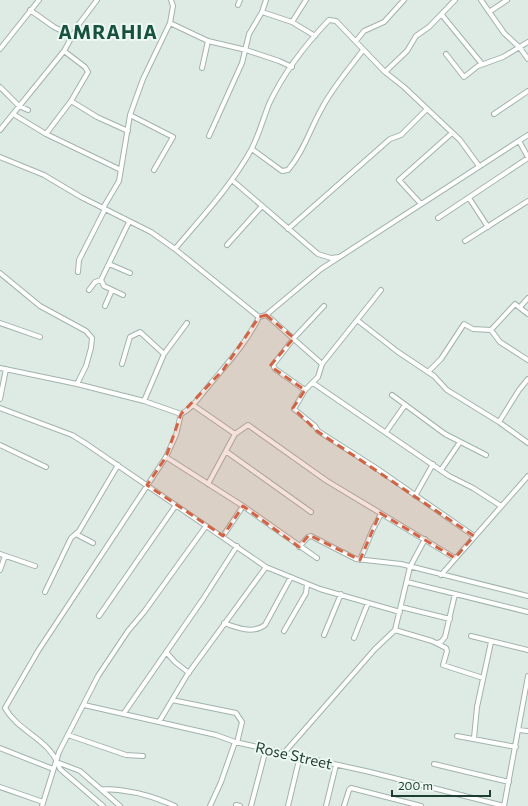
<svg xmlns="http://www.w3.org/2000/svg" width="528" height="806" viewBox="0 0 528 806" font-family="Commissioner,sans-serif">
  <rect width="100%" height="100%" fill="#deebe5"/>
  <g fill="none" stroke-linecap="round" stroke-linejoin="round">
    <defs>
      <path id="minor" d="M 481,0 L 504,33 L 520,48 L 528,59
        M 238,5 L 240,0
        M 30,10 L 54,27 L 72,36
        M 262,12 L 292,22 L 315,36
        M 489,12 L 507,0
        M 442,15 L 482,64
        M 292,22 L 306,0
        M 170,23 L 208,41 L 202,68
        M 208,41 L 246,50 L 279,61 L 292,67
        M 356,41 L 364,31 L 384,22 L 404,0
        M 0,49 L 39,0
        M 64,51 L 85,67 L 88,72 L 71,101 L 97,117 L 128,131
        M 446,54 L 464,77 L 478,66 L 503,57 L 528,42
        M 385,72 L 407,51 L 416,36 L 429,27 L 455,0
        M 0,87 L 19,106 L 28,110
        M 13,114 L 46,134 L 121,170
        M 494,114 L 528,91
        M 130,115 L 173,137 L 154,170
        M 0,130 L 64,51 L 79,24 L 97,0
        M 46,134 L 71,101
        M 209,136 L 242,63 L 249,34 L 262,12 L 266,0
        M 519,141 L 528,157
        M 252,149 L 282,171 L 288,170 C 304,151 310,129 322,108 C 333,87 349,69 363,50
        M 0,157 L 44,175 L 81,197 L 151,232 L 175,249 C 202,217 231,186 251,150 C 259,135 263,119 269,104 C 283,74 306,44 329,20 L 336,21 L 385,72 L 404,87 L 460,140 L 479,166
        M 232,180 L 318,254 L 331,258 L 339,257
        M 469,198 L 488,227
        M 421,204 L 399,180 L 452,133
        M 103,208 L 119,181 L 130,115 L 143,79 L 170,23 L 173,6 L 171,0
        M 438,218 L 528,158
        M 288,229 L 390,139 L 401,135 L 427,109
        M 465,241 L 528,201
        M 227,245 L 262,206
        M 175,249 L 259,317 L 266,315 L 270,318 L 322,364
        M 109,264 L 130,273
        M 78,272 L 79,260 L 105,209
        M 0,273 L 40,306 L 86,331 L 92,338 L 91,348 L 86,366 L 77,384
        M 89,290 L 95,282 L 101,280
        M 123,295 L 104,286 L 101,280 L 129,222
        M 105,306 L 112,290
        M 324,306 L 294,338 L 273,365 L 275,369 L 305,390 L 318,377 L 322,364 L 381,290
        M 520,307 L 528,298
        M 266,315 L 321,269 L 528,135
        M 357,320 L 398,352 L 434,376 L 447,390 L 499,422 L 528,443
        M 0,323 L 40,337
        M 187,323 L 164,354 L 144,401 L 181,414 C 192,409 199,397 207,388 C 226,365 246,344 259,317
        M 491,330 L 500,342 L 528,360
        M 122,364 L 130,337 L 140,332 L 164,354
        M 0,368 L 77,384 L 144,401
        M 428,372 L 441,359 L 464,324 L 473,329 L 491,330 L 515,304 L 528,314
        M 313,383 L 449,476 L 473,488 L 501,506
        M 305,390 L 294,409 L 315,426 L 318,431 L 376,468 L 474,536
        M 392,395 L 445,434 L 486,455
        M 0,399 L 6,369
        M 193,405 L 235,434
        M 0,408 L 72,435 L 85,443 L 266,567 L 320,589 L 400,612
        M 499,422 L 519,390 L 528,379
        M 386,432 L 405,405
        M 0,445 L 46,467
        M 227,452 L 311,512
        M 166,457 L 243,506 L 317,558
        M 441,470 L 460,442
        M 208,484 L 235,434 L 248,425 L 327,481 L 455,558
        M 415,496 L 433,464
        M 76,534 L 93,543
        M 223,536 L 243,506
        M 299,547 L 308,537 L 311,536 L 356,559 L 401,564 L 528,596
        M 0,554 L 35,566
        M 360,560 L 373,529 L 381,514
        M 0,570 L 5,556
        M 441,575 L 528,476
        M 407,582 L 528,612
        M 45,592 L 71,538 L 79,531 L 118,465
        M 401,607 L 450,619
        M 99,616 L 176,505
        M 224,623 C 237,628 253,634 265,625 L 291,577
        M 395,630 L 432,641 L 446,648 L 447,651 L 443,665 L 483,678
        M 284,631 L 306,593 L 307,584
        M 324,635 L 341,594
        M 471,636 L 528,650
        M 354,638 L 368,603
        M 437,643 L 441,642 L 445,637 L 455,594
        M 166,652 L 175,662 L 189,673
        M 172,700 L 236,713 L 242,722 L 237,743
        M 84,705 L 216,735 L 235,742 L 370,772 L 504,806
        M 124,713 L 203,599 L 237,546
        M 159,722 L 187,675 L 266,567
        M 519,730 L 528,731
        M 68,735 L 126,755 L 143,756
        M 457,736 L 516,747
        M 474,738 L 477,707 L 491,642
        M 0,748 L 53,769
        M 284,753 L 375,649 L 395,630 L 410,567 L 425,539
        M 59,763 L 80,771 L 120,806
        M 434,764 L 509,782
        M 0,787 L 43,802
        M 101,789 C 127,789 151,795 175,806
        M 236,805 L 240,806
        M 42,806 L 59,752 L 98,676 L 128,631 L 144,612 L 206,526
        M 103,806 L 60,769 C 50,738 19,733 5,708 L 38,651 L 166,457 L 176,435 L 181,414
        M 210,806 L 221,782 L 235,742
        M 251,806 L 266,749
        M 288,806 L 300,756
        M 326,806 L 336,765
        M 344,806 L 349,790 L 351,788 L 421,806
        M 504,806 L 528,676"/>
    </defs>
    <!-- minor casing -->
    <use href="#minor" stroke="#a0b3ac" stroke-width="6"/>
    <!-- minor -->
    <use href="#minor" stroke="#fff" stroke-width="4"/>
  </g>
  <!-- marked area -->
  <path fill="#d26344" fill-opacity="0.2" stroke="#d26344" stroke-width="3" stroke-dasharray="8 5" stroke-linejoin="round" d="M 266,315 L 294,338 L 270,366 L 305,390 L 293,408 L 317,431 L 474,536 L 455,558 L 380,513 L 360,560 L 309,535 L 299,547 L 243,506 L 223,536 L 147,485 L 166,457 L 181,414 L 223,370 L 259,317 Z"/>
  <g text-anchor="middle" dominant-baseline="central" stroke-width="4" stroke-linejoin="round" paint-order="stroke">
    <!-- street labels -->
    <g font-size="15" fill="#1d3d33" stroke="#eef8f3">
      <text transform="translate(294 755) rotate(13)">Rose Street</text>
    </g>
    <!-- district labels -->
    <g font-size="19" font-weight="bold" letter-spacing="1" fill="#175140" stroke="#eef8f3">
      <text x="108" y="31">AMRAHIA</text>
    </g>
  </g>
  <!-- scale -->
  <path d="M392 790v6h98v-6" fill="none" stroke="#1d3d33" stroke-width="2"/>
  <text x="398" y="790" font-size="12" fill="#1d3d33" stroke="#eef8f3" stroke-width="3" paint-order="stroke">200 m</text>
</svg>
